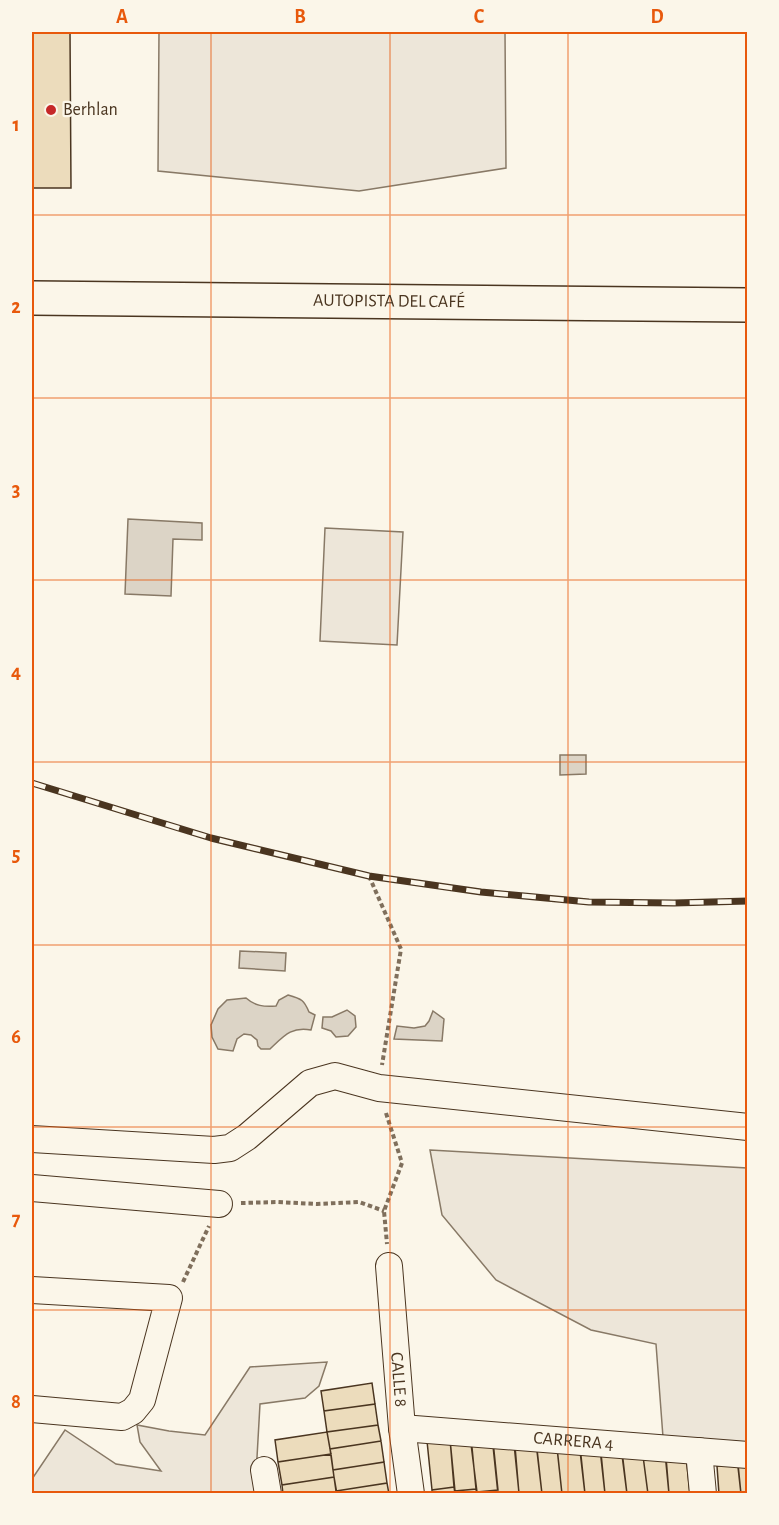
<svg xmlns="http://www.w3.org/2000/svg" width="779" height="1525" viewBox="0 0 779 1525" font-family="'Alegreya Sans',sans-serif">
  <rect width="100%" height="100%" fill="#fbf6e9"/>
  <!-- green -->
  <path fill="#ede6d9" stroke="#887966" stroke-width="1.5" d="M 159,32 L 505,32 L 506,168 L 359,191 L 158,171 Z
    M 325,528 L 403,532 L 397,645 L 320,641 Z
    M 430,1150 L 747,1168 L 747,1447 L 663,1437 L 656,1344 L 591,1330 L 496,1280 L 442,1215 Z
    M 327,1362 L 319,1386 L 305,1398 L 260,1404 L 255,1493 L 32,1494 L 32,1479 L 65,1430 L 116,1464 L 161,1471 L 140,1442 L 137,1425 L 169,1431 L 205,1435 L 250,1367 Z"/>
  <!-- water -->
  <path fill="#dcd4c6" stroke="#887966" stroke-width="1.5" d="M 128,519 L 202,523 L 202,540 L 173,539 L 171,596 L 125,594 Z
    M 560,755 L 586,755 L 586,774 L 560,775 Z
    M 240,951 L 286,953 L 285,971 L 239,968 Z
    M 288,995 C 302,999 304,1000 309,1012 L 315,1015 L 311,1030 C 291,1026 283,1037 270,1049 L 261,1049 L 258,1046 L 257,1040 L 251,1035 L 244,1034 L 237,1039 L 233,1051 L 218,1049 L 212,1037 L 211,1025 L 218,1009 L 227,1000 L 246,998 C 255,1006 264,1007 276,1006 L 279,1000 Z
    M 347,1010 L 355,1016 L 356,1027 L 348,1036 L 336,1037 L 331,1031 L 322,1028 L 323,1017 L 332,1017 Z
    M 433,1011 L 444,1019 L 442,1041 L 394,1039 L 397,1026 L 414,1028 L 425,1026 L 429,1021 Z"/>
  <!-- building -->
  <path fill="#ecdcbc" stroke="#4a3520" stroke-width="1.5" d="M 32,32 L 70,32 L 71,188 L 32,188 Z
    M 372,1383 L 375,1404 L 324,1411 L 321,1391 Z
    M 375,1404 L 378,1425 L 327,1432 L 324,1411 Z
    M 378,1425 L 381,1441 L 330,1449 L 327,1432 Z
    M 327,1432 L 331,1454 L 278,1462 L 275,1440 Z
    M 471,1437 L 476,1489 L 455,1491 L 450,1439 Z
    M 450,1439 L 454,1487 L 432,1490 L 427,1441 Z
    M 381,1441 L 384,1462 L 333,1470 L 330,1449 Z
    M 493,1441 L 498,1490 L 477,1492 L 471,1444 Z
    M 536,1443 L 542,1494 L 519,1494 L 515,1446 Z
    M 514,1444 L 519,1493 L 498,1494 L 493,1446 Z
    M 580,1446 L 585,1494 L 562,1494 L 557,1448 Z
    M 557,1447 L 562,1494 L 542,1494 L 537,1449 Z
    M 600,1449 L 605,1494 L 585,1494 L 580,1451 Z
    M 622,1451 L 627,1494 L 605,1494 L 601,1453 Z
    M 665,1453 L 669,1494 L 648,1494 L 643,1456 Z
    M 331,1454 L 334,1477 L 282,1485 L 278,1462 Z
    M 622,1455 L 643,1456 L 648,1494 L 627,1494 Z
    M 686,1456 L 690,1494 L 669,1494 L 666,1457 Z
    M 384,1462 L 387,1483 L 336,1491 L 333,1470 Z
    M 738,1464 L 741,1494 L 719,1494 L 717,1466 Z
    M 738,1467 L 748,1467 L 748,1494 L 741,1494 Z
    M 334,1477 L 337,1494 L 283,1494 L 282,1485 Z
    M 387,1483 L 389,1494 L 337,1494 L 336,1491 Z
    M 454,1487 L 455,1494 L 432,1494 L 432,1490 Z
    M 476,1489 L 477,1494 L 455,1494 L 455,1491 Z"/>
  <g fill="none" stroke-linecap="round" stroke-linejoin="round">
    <defs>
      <g id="minor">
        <path d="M 32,1139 L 214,1150 L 230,1148 L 247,1137 L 310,1083 L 335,1076 L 379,1088 L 748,1127"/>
        <path d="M 32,1188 L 219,1204"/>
        <path id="s1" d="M 389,1266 L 402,1428 L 411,1494"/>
        <path d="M 32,1290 L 169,1298 L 142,1400 L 133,1411 L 122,1417 L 32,1409"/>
        <path id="s2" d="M 402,1428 L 748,1455"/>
        <path d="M 699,1451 L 703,1494"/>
        <path d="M 264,1470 L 268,1494"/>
      </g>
      <g id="highway">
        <path id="s3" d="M 32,298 L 748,305"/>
      </g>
    </defs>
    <!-- minor casing -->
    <use href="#minor" stroke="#4a3520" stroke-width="28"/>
    <!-- highway casing -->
    <use href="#highway" stroke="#4a3520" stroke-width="36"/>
    <!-- path -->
    <path stroke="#7f6f5c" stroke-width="4" stroke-dasharray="4.5 3" stroke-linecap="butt" d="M 369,876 L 401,949 L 382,1065
      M 386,1113 L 402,1163 L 384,1211 L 387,1244
      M 241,1203 L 278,1202 L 317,1204 L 359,1202 L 384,1211
      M 183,1282 L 209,1226"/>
    <!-- minor -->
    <use href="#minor" stroke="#fbf6e9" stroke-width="26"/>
    <!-- highway -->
    <use href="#highway" stroke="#fbf6e9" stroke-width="33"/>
    <defs>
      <path id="rail" d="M 32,783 L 211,838 L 369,876 L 481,892 L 589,902 L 674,903 L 748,901"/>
    </defs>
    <!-- rail casing -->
    <use href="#rail" stroke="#4a3520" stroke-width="7"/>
    <!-- rail -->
    <use href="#rail" stroke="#fbf6e9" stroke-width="4.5" stroke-dasharray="14" stroke-linecap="butt"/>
  </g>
  <!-- grid -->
  <path fill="none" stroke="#e8590c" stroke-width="1.5" stroke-opacity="0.55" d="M 211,32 L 211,1494M 390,32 L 390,1494M 568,32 L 568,1494M 32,215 L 748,215M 32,398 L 748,398M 32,580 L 748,580M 32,762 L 748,762M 32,945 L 748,945M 32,1127 L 748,1127M 32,1310 L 748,1310"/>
  <!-- markers -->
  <circle fill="#c62828" stroke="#fbf6e9" stroke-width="2" cx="51" cy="110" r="6"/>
  <g text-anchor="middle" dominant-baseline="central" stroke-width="4.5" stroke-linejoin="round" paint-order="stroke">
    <!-- poi labels -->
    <g font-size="18" fill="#4a3520" stroke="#fbf6e9" text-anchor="start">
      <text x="63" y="110">Berhlan</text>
    </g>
    <!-- street labels -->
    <g font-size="18" fill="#4a3520" stroke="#fbf6e9">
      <text stroke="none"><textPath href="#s3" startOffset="357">AUTOPISTA DEL CAFÉ</textPath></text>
      <text stroke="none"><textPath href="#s1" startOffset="114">CALLE 8</textPath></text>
      <text stroke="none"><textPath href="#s2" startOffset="172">CARRERA 4</textPath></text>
    </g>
  </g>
  <!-- border -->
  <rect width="779" height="1525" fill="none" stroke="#fbf6e9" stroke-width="66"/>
  <rect x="33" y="33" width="713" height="1459" fill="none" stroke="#e8590c" stroke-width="2"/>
  <g font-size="20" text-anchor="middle" font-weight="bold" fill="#e8590c">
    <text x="122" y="23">A</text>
    <text x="300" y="23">B</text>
    <text x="479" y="23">C</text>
    <text x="657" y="23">D</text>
    <text x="16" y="131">1</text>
    <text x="16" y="313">2</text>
    <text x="16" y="496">3</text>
    <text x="16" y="678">4</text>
    <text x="16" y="861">5</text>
    <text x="16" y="1043">6</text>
    <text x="16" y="1225">7</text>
    <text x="16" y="1408">8</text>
  </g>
</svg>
